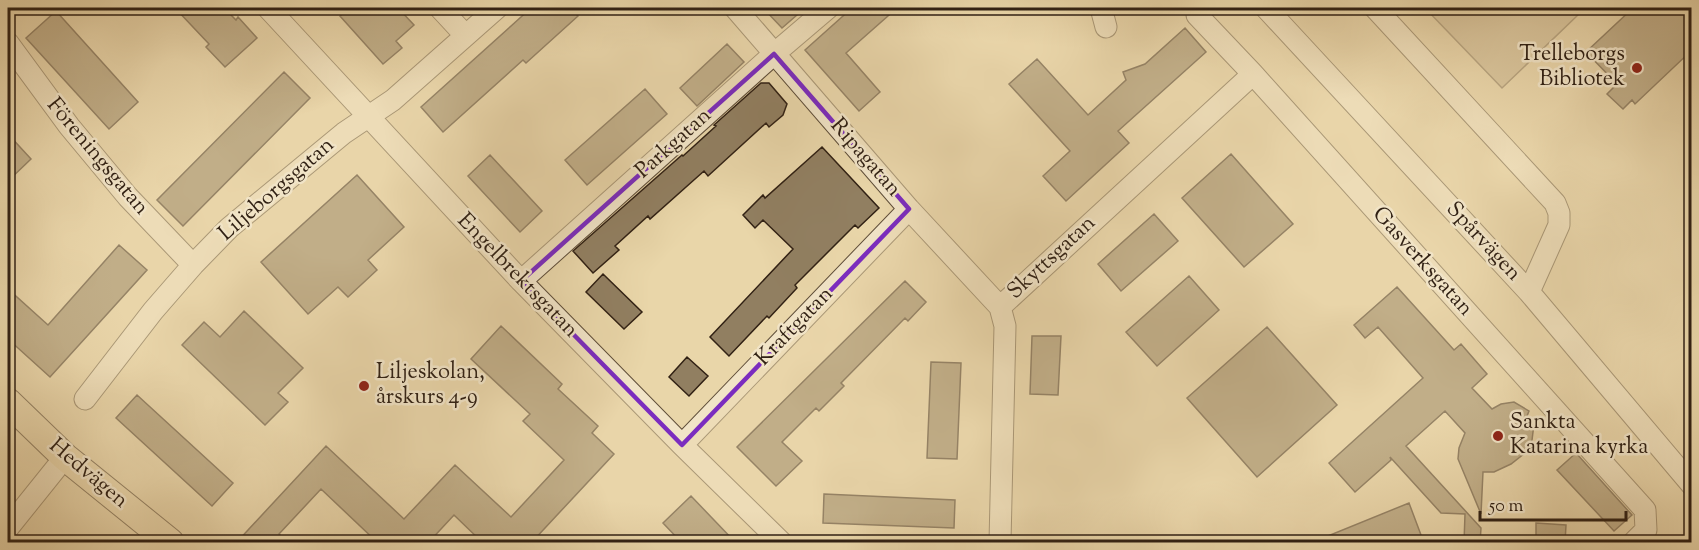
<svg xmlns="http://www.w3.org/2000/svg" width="1699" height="550" viewBox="0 0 1699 550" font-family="'Sorts Mill Goudy',serif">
  <rect width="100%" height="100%" fill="#e9d6a9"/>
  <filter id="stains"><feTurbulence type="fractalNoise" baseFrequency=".00333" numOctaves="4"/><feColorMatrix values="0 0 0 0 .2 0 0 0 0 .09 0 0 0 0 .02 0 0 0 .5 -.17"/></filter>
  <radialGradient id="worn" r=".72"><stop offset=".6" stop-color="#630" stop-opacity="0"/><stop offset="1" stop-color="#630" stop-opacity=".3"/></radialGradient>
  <!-- green -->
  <path fill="#cab790" stroke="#7e6c52" stroke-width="1.5" d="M 1425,8 L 1575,8 L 1580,13 L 1502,88 Z"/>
  <!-- building -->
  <path fill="#917f61" stroke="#312114" stroke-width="1.5" d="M 175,8 L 224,8 L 236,20 L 238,17 L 257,38 L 225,67 L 206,47 L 209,44 Z
    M 350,8 L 398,8 L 414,25 L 396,41 L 402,48 L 383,64 L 340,16 Z
    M 531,8 L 570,8 L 578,16 L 526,63 L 523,60 L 443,132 L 421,107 Z
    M 763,8 L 805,8 L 782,28 Z
    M 852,8 L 897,8 L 846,53 L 880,92 L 859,111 L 805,50 Z
    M 1633,8 L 1692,8 L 1692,50 L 1635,104 L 1632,100 L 1623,109 L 1607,94 L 1617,84 L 1586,52 Z
    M 56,11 L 138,102 L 109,129 L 26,38 Z
    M 1185,28 L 1206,52 L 1118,131 L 1129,143 L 1066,201 L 1043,176 L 1070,151 L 1009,84 L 1037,59 L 1088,115 L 1126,80 L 1123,72 L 1145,64 Z
    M 727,44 L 744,62 L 697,106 L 680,88 Z
    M 284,72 L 310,98 L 183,226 L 157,200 Z
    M 761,83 L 769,83 L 787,104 L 783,115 L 769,127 L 766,123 L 708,176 L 704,171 L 650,219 L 648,216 L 615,246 L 619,250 L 593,273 L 573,251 L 682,155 L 683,156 L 716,126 L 714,125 Z
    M 645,89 L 667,114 L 587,185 L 565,160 Z
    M 8,134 L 31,159 L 8,181 Z
    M 822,147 L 879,208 L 858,228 L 855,225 L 795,285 L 797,288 L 769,318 L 767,316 L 729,356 L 710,337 L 793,249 L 763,220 L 755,228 L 743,215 L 763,195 L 765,198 Z
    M 1231,154 L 1293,224 L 1244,267 L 1182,198 Z
    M 490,155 L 542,211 L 520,232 L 468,176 Z
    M 357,175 L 404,227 L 368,260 L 377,270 L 348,297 L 338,287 L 308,314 L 261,262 Z
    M 1154,214 L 1178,241 L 1121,291 L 1098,264 Z
    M 119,245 L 147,270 L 50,377 L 8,339 L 8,289 L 48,325 Z
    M 603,274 L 642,312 L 624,329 L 586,292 Z
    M 1189,276 L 1219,310 L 1157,366 L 1126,332 Z
    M 905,281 L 926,302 L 908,321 L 905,318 L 841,383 L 844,386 L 819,411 L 816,408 L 782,442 L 802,461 L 776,486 L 737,447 Z
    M 1397,287 L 1454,350 L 1461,344 L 1487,374 L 1472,388 L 1492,409 L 1501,404 L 1514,402 L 1529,411 L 1527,416 L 1534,424 L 1532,440 L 1525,453 L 1511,464 L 1494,472 L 1483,472 L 1481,514 L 1458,459 L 1459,448 L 1465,433 L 1445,411 L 1406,446 L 1481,528 L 1480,543 L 1464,543 L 1465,514 L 1441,513 L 1390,457 L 1391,460 L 1355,492 L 1329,463 L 1423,378 L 1378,327 L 1365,338 L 1354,325 Z
    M 244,311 L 303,368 L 278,393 L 288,402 L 265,425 L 182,345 L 204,322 L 220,337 Z
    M 501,326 L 562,384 L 558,389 L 598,426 L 592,433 L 614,454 L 531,543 L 483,543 L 454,515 L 428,543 L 378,543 L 321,489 L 279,534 L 288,543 L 236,543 L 326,446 L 404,519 L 455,465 L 511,517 L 564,460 L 523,421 L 530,414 L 471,359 Z
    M 1267,327 L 1337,405 L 1257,477 L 1187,398 Z
    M 1032,336 L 1061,336 L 1058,395 L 1030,394 Z
    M 687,357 L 708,376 L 689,396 L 669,377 Z
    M 931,362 L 961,363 L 957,459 L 927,458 Z
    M 137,395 L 233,483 L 212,506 L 116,418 Z
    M 1576,453 L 1632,515 L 1614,531 L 1557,470 Z
    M 824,494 L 955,500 L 954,528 L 823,523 Z
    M 691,496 L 736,543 L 682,543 L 663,523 Z
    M 1409,503 L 1424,543 L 1313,543 L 1313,542 Z
    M 1536,523 L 1566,525 L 1565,543 L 1536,543 Z"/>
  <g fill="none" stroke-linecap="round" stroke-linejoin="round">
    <defs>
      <path id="minor" d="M 268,8 L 521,281 L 682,445 L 781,542
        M 440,8 L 465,35
        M 735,8 L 909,209 L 1000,307
        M 1101,8 L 1106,27
        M 1266,8 L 1529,292 L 1692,485
        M 1375,8 L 1555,203 L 1559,213 L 1559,225 L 1529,292
        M 1197,15 L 1253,74 L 1645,510 L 1646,530 L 1634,542
        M 8,43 L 69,126 L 128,197 L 193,265
        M 521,281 L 774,54 L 828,8
        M 85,399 L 153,311 L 193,265 L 229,228 L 344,133 L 393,100 L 497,8
        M 682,445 L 909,209
        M 8,528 L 65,457
        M 1000,542 L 1005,326 L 1000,307 L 1253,74"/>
      <path id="major" d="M 8,402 L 65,457 L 170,542"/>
    </defs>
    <!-- minor casing -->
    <use href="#minor" stroke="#5f4e39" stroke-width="23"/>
    <!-- major casing -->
    <use href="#major" stroke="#312114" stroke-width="29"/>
    <!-- minor -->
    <use href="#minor" stroke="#f1e4c7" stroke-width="21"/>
    <!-- major -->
    <use href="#major" stroke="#e9d6a9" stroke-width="27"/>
  </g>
  <!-- marked area -->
  <path d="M0 0H1699V550H0ZM 774,54 L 909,209 L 682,445 L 521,281 Z" fill="#e9d6a9" fill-opacity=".55" fill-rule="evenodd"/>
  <path fill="none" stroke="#7b2cbf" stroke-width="4.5" stroke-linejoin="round" d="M 774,54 L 909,209 L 682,445 L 521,281 Z"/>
  <!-- markers -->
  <g fill="#8f2418" stroke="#f1e4c7" stroke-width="2">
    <circle cx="1637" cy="68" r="6"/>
    <circle cx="364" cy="386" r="6"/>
    <circle cx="1498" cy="436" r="6"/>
  </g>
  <g text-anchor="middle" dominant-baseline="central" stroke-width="5" stroke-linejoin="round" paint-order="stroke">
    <!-- poi labels -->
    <g font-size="22" fill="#312114" stroke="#f1e4c7" text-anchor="start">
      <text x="1625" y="55" text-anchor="end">Trelleborgs<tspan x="1625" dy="25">Bibliotek</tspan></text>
      <text x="376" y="373">Liljeskolan,<tspan x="376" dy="25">årskurs 4-9</tspan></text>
      <text x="1510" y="423">Sankta<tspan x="1510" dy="25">Katarina kyrka</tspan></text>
    </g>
    <!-- street labels -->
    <g font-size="22" fill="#312114" stroke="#f1e4c7">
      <text transform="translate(674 144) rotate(-42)">Parkgatan</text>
      <text transform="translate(97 157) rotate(50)">Föreningsgatan</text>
      <text transform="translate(865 158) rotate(49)">Ripagatan</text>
      <text transform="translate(277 190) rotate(-41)">Liljeborgsgatan</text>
      <text transform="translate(1483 242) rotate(47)">Spårvägen</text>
      <text transform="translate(1052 258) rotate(-43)">Skyttsgatan</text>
      <text transform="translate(1422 262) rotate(48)">Gasverksgatan</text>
      <text transform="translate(517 276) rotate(46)">Engelbrektsgatan</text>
      <text transform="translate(795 327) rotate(-46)">Kraftgatan</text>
      <text transform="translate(88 474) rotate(40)">Hedvägen</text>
    </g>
  </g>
  <!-- margin -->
  <rect width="1699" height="550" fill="none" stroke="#e9d6a9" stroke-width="30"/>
  <rect x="9" y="9" width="1681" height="532" fill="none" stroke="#312114" stroke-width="3"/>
  <rect x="15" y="15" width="1669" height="520" fill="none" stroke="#312114" stroke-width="1.5"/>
  <!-- scale -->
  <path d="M1480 511v9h146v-9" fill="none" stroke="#312114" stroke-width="3"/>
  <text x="1489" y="511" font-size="18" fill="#312114" stroke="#f1e4c7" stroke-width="4.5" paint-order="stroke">50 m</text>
  <rect width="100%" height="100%" filter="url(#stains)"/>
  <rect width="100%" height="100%" fill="url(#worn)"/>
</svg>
